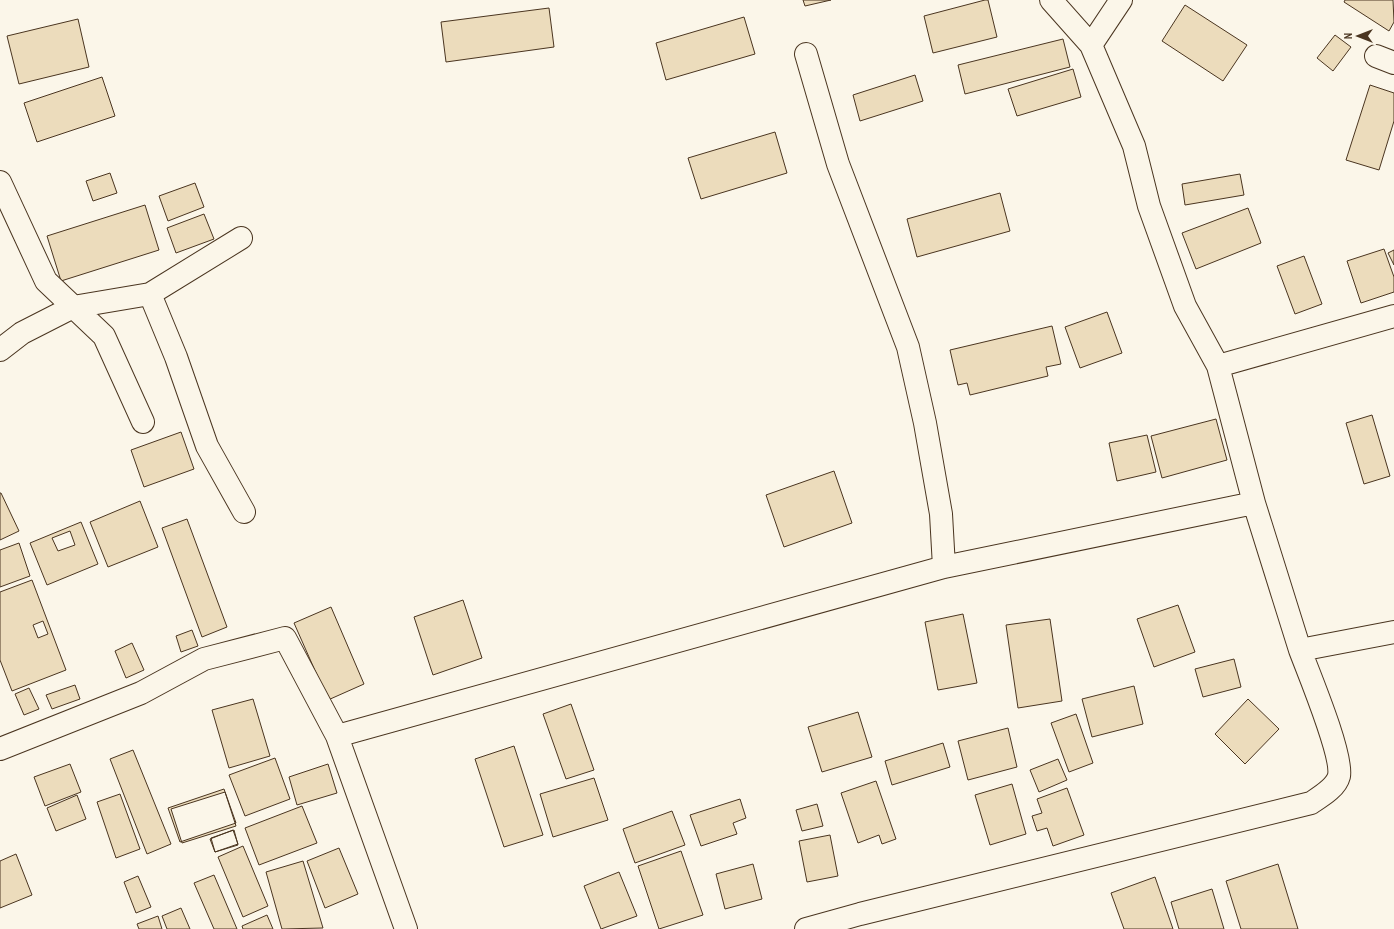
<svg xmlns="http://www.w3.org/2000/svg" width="1394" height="929" viewBox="0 0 1394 929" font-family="'PT Sans Narrow',sans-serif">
  <rect width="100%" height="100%" fill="#fbf6e9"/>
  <!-- building -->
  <path fill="#ecdcbc" stroke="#4a3520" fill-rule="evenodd" d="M 803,0 L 831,0 L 805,6 Z
    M 985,0 L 988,0 L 997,37 L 933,53 L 924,16 Z
    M 1345,0 L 1393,0 L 1394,22 L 1389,31 L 1344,2 Z
    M 1185,5 L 1247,45 L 1223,81 L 1162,41 Z
    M 549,8 L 554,47 L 446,62 L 441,22 Z
    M 744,17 L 755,54 L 666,80 L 656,43 Z
    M 78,19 L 89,67 L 19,84 L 7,36 Z
    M 1335,35 L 1351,47 L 1333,71 L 1317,58 Z
    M 1063,39 L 1070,67 L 965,94 L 958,65 Z
    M 1073,69 L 1081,97 L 1017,116 L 1008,89 Z
    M 915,75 L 923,101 L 860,121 L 853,95 Z
    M 102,77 L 115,116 L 37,142 L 24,103 Z
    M 1370,85 L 1394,93 L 1394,121 L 1379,170 L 1346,160 Z
    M 775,132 L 787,173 L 701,199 L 688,158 Z
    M 110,173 L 117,193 L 93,201 L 86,181 Z
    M 1240,174 L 1244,195 L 1185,205 L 1182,184 Z
    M 195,183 L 204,207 L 168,221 L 159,196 Z
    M 1000,193 L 1010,231 L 917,257 L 907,219 Z
    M 145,205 L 159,250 L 61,281 L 47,236 Z
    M 1248,208 L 1261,243 L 1196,269 L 1182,233 Z
    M 204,214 L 214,239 L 176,253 L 167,228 Z
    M 1384,249 L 1394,277 L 1394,292 L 1361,303 L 1347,261 Z
    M 1394,250 L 1394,265 L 1388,253 Z
    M 1304,256 L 1322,304 L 1295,314 L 1277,266 Z
    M 1107,312 L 1122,353 L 1080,368 L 1065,327 Z
    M 1052,326 L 1061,364 L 1046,367 L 1048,376 L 970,395 L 967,383 L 958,385 L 950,350 Z
    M 1372,415 L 1390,476 L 1364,484 L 1346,423 Z
    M 1216,419 L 1227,460 L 1162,478 L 1151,436 Z
    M 181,432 L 194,469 L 144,487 L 131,450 Z
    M 1147,435 L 1156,472 L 1117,481 L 1109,443 Z
    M 834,471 L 852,523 L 784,547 L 766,495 Z
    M 0,493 L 1,493 L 19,531 L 0,540 Z
    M 140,501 L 158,547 L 108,567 L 90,522 Z
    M 187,519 L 227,627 L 202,637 L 162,528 Z
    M 81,522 L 98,564 L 47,585 L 30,543 ZM 70,531 L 75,545 L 58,551 L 52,538 Z
    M 19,543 L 30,576 L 0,587 L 0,550 Z
    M 32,580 L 66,670 L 12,691 L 0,660 L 0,592 ZM 43,621 L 48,634 L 38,638 L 33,625 Z
    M 463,600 L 482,658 L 433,675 L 414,617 Z
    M 1178,605 L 1195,652 L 1154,667 L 1137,619 Z
    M 331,607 L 364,684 L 328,700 L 294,623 Z
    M 963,614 L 977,683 L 938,690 L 925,622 Z
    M 1050,619 L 1062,701 L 1018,708 L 1006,625 Z
    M 192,630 L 198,646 L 181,652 L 176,636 Z
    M 132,643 L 144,670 L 126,678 L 115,651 Z
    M 1234,659 L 1241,687 L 1203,697 L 1195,669 Z
    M 75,685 L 80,699 L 52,709 L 46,695 Z
    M 1134,686 L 1143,724 L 1092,737 L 1082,699 Z
    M 29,688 L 39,709 L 24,715 L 15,694 Z
    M 253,699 L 270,756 L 229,768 L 212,710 Z
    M 1248,699 L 1279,729 L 1245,764 L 1215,734 Z
    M 571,704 L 594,770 L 566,779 L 543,714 Z
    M 858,712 L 872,757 L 822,772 L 808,727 Z
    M 1076,714 L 1093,763 L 1069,772 L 1051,723 Z
    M 1008,728 L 1017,767 L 968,780 L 958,741 Z
    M 943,743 L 950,767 L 892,785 L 885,761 Z
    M 514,746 L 543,835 L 504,847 L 475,759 Z
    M 133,750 L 171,844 L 147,854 L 110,759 Z
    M 275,758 L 290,799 L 245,816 L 229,775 Z
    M 1058,759 L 1067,780 L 1039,792 L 1030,770 Z
    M 70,764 L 81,792 L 45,806 L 34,777 Z
    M 328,764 L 337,793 L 297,805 L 289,777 Z
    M 594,778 L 608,820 L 553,837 L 540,794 Z
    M 876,781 L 896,839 L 882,844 L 879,835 L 858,843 L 841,793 Z
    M 1012,784 L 1026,834 L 990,845 L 975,795 Z
    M 1067,788 L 1084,835 L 1053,846 L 1047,828 L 1037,831 L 1032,816 L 1042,813 L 1037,799 Z
    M 224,789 L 236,823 L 180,842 L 168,808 Z
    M 225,792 L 236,826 L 182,843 L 171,809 Z
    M 120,794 L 140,849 L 116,858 L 97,802 Z
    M 77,795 L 86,819 L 56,831 L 47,808 Z
    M 740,799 L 746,818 L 733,823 L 737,834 L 701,846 L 690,815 Z
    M 817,804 L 823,826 L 802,831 L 796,810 Z
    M 302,806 L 317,843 L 259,865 L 245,828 Z
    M 672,811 L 685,845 L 635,863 L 623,829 Z
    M 233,830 L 238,844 L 215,852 L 210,839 Z
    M 234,830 L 238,845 L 215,852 L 211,838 Z
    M 830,835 L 838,876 L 807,882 L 799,841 Z
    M 243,846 L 268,906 L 243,917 L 218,857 Z
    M 339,848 L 358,894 L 325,908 L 307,861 Z
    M 681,851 L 703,915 L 659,929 L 638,866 Z
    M 16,854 L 32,895 L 0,908 L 0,861 Z
    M 303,861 L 323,928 L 282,929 L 266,872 Z
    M 753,864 L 762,899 L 725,909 L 716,874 Z
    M 1278,864 L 1298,929 L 1241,929 L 1226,881 Z
    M 619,872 L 637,916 L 601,929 L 584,886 Z
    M 214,875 L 237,929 L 214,929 L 194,883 Z
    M 138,876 L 151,907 L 136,913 L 124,882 Z
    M 1155,877 L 1173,929 L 1124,929 L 1111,893 Z
    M 1212,889 L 1224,929 L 1179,929 L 1171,902 Z
    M 181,908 L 190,929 L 167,929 L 162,916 Z
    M 267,915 L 273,929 L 243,929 L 242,926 Z
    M 158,916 L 162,929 L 139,929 L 137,924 Z"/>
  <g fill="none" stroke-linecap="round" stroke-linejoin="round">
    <defs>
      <path id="street" d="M 1051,0 L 1091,45 L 1134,146 L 1149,206 L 1185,306 L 1218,366 L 1254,503 L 1300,650 L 1394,632
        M 1091,45 L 1121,0
        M 806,54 L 838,164 L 908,347 L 925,423 L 941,514 L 944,567
        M 1376,56 L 1394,63
        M 0,182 L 46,281 L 104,336 L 143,422
        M 150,294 L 176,357 L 207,446 L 244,512
        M 0,350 L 22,333 L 73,307 L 150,294 L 241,238
        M 1218,366 L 1394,316
        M 337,736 L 944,567 L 1254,503
        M 0,749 L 141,693 L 204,659 L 285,638 L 337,736 L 406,929
        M 806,929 L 860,914 L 1311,803 C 1320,797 1336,788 1339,776 C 1343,755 1309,674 1300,650"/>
    </defs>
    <!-- street casing -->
    <use href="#street" stroke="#4a3520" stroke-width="24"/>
    <!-- street -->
    <use href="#street" stroke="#fbf6e9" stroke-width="22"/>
  </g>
  <!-- north arrow -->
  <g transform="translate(1358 36) rotate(270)" stroke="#fbf6e9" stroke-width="3" paint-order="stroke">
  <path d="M0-3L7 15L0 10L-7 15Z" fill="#4a3520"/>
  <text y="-6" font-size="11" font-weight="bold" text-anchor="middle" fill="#4a3520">N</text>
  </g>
</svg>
